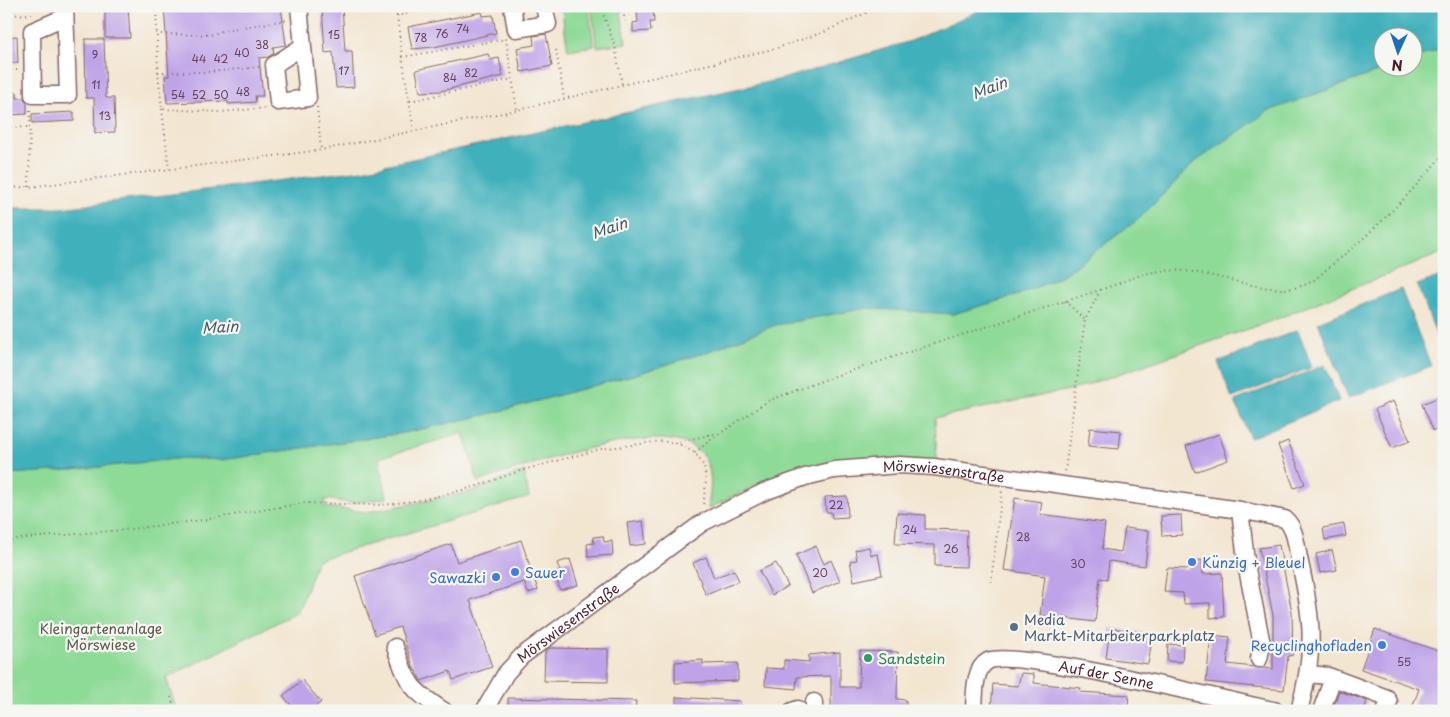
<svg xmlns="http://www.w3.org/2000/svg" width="1450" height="717" viewBox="0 0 1450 717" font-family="'Playpen Sans',sans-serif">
  <rect width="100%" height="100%" fill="#f6f6f2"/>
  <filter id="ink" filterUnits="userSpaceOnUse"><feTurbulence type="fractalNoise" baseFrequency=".02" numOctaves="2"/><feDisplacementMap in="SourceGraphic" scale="10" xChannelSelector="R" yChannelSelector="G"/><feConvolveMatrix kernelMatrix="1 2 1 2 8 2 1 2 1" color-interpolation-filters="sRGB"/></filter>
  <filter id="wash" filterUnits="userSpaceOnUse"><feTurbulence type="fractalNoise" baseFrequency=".0096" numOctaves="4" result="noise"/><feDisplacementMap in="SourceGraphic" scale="20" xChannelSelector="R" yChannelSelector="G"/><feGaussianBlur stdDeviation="1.12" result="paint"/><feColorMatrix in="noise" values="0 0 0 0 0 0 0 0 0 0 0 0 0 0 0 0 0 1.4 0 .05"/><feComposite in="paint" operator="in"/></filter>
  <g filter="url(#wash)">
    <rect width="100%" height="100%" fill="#f3e6d1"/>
    <!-- green -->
    <path fill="#8eda97" stroke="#6c7c61" d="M 561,6 L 588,6 L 594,46 L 568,50 Z
      M 591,6 L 620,6 L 626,43 L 597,47 Z
      M 1444,47 L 1444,252 L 1274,320 L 1078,388 L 935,418 L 937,462 C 884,461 828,457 777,476 C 754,485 731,498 708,509 C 710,493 714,472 704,457 C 674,410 522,468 478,482 L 463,433 L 379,458 L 387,498 L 352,503 L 325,499 L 325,507 L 366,512 L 400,506 L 473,491 L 524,471 L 529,497 L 317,560 L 298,612 L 166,678 L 177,711 L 6,711 L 6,474 L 71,470 L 184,458 L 221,460 L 403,433 L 489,414 L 633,375 L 706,352 L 775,325 L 866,308 L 953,314 L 1018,295 L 1060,277 L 1140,218 L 1195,162 L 1268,111 L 1388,68 L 1412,68 L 1413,59 Z"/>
    <!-- water -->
    <path fill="#40b0bb" stroke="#456873" d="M 989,6 L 1444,6 L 1444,47 L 1413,59 L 1412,38 L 1382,38 L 1382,68 L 1388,68 L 1268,111 L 1195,162 L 1140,218 L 1060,277 L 1018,295 L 953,314 L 866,308 L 775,325 L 706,352 L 633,375 L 489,414 L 403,433 L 221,460 L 184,458 L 71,470 L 6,474 L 6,208 L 62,208 L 362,170 L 782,79 L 911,41 Z
      M 1444,275 L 1444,354 L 1417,285 Z
      M 1401,289 L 1431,366 L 1348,398 L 1318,322 Z
      M 1298,330 L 1312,367 L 1232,398 L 1218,362 Z
      M 1325,365 L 1339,401 L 1250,438 L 1235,401 Z"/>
    <g id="blocks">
      <!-- building -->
      <path fill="#bea3e8" d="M 105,6 L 128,6 L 130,38 L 105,38 Z
        M 164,6 L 281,6 L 286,45 L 273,47 L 274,53 L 268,57 L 259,58 L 263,96 L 255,96 L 256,102 L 228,104 L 228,101 L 167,103 L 165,76 L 169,76 Z
        M 322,6 L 342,6 L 345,51 L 352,51 L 354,87 L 336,88 L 333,52 L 325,53 Z
        M 636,6 L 653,6 L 654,22 L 650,22 L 651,31 L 633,32 L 633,23 L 638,22 Z
        M 482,12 L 483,16 L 493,15 L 496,33 L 434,47 L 412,49 L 408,27 Z
        M 546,34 L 552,66 L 521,72 L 517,48 L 534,45 L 533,36 Z
        M 17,36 L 18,63 L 6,63 L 7,37 Z
        M 85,39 L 104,39 L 106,98 L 114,98 L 115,132 L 95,133 L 94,98 L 86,98 Z
        M 488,54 L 490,60 L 499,58 L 503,76 L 441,91 L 420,92 L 416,70 Z
        M 17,92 L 17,98 L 24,98 L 27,103 L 27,114 L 10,115 L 10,107 L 6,107 L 6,93 Z
        M 74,112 L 74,121 L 32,123 L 32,114 Z
        M 1444,395 L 1444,427 L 1433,431 L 1422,404 Z
        M 1393,401 L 1410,441 L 1392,448 L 1375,409 Z
        M 1090,428 L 1121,431 L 1119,449 L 1088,446 Z
        M 1219,434 L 1228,460 L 1195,472 L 1186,446 Z
        M 1288,441 L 1305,484 L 1294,488 L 1278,445 Z
        M 847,496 L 848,517 L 832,518 L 831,512 L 826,512 L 825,497 Z
        M 1015,498 L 1042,502 L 1040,514 L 1105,523 L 1102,549 L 1121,552 L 1125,528 L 1149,531 L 1145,566 L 1109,561 L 1107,579 L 1100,578 L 1095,622 L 1040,615 L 1045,576 L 1004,570 Z
        M 897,513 L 925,515 L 925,529 L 967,530 L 966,567 L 935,566 L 935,545 L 895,544 Z
        M 1181,515 L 1182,535 L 1162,536 L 1161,516 Z
        M 643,521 L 646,544 L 630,546 L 627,523 Z
        M 1344,524 L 1346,536 L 1325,540 L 1323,528 Z
        M 603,536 L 604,542 L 612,541 L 613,555 L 588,557 L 587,544 L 594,543 L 593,537 Z
        M 521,540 L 538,590 L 528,593 L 524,582 L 470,600 L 492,667 L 453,680 L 450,671 L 421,681 L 413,666 L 400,627 L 375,635 L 355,576 L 451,544 L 457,562 Z
        M 1279,545 L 1292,612 L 1293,655 L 1288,656 L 1284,690 L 1206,682 L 1211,635 L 1230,637 L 1227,664 L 1273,669 L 1273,615 L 1259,548 Z
        M 816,546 L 824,564 L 831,560 L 840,581 L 812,593 L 796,555 Z
        M 869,547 L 871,555 L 878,554 L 882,575 L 854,581 L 850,561 L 857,560 L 855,550 Z
        M 1332,550 L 1337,570 L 1320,573 L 1316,554 Z
        M 706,557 L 714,578 L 734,570 L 739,581 L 706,595 L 693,563 Z
        M 570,559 L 578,585 L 560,590 L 555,575 L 561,574 L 557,563 Z
        M 1202,560 L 1203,574 L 1222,573 L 1224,617 L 1210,618 L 1210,603 L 1184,604 L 1183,593 L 1164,592 L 1167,568 L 1189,569 L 1188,561 Z
        M 776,563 L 788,586 L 772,595 L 759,571 Z
        M 1110,628 L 1153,634 L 1148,664 L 1106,658 Z
        M 1375,629 L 1444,653 L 1444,698 L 1440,697 L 1435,711 L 1411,711 L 1419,689 L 1361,669 Z
        M 1168,644 L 1183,645 L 1182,662 L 1167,661 Z
        M 550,648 L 608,649 L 608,682 L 544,681 L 545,652 Z
        M 860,651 L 898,652 L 897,699 L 906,700 L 906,711 L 831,711 L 831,676 L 797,677 L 796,689 L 765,686 L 766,668 L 784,669 L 784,660 L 809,662 L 809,655 L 840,652 L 840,687 L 859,687 Z
        M 703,660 L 703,664 L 738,663 L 738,681 L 675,683 L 675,662 Z
        M 1021,673 L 1034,674 L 1034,683 L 1081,688 L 1080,692 L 1129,695 L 1128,705 L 1118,704 L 1118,711 L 991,711 L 993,684 L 1018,686 Z
        M 302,680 L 321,702 L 311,711 L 296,711 L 283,696 Z
        M 1339,691 L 1367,701 L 1364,711 L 1332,711 Z
        M 676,697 L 740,701 L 740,711 L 676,711 Z
        M 508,698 L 636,701 L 635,711 L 508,711 Z"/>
    </g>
  </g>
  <g filter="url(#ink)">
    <use href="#blocks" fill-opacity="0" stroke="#856565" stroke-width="1"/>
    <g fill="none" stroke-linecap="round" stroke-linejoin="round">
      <defs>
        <g id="minor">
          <path d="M 299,6 L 308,98 L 278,102 L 274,65 L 303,46"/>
          <path d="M 512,6 L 516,29 L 548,24 L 544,6"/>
          <path d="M 65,17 L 32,31 L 33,95 L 68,95 L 65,6"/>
          <path d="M 1240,510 L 1247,569 L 1262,644 L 1259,659"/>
          <path d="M 395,647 C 409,686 409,688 444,711"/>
          <path d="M 1309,674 L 1328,676 L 1387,698 L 1389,702 L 1385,711"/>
          <path d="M 814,702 L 814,711"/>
          <path id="s1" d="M 484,711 L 506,673 L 522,656 L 702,523 L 764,492 L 805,477 L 834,470 L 899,465 L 934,467 L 1240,510 L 1285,519 C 1296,529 1296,545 1299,558 C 1313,621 1316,647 1299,711"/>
          <path d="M 792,711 L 798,709"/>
          <path id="s2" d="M 974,711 C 975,696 973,669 988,661 C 1013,648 1236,702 1277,711"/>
          <path d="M 1321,711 L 1333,678"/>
        </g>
      </defs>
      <!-- minor casing -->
      <use href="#minor" stroke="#856565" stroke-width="19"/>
      <!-- path -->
      <path stroke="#856565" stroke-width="2" stroke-dasharray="1 4" stroke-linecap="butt" d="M 156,6 L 158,72 L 162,109 L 221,112 L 266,108
        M 396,6 L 402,57
        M 600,6 L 615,46 L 622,84
        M 622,6 L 625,21
        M 6,15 L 34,14
        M 396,16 L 447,6
        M 156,34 L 210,35 L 225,30 L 287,20
        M 556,50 L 564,98
        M 6,70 L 19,70
        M 158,72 L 210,72 L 259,67
        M 410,101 L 512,79
        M 317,107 L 321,150
        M 162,109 L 169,169
        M 6,128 L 29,127
        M 414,131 L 402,57 L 506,39 L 517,110
        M 29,187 L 30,107
        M 6,188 L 29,187 L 321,150 L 517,110 L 777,48 L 824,32 L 881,6
        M 1065,301 L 1085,320
        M 674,443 L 718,433
        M 695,453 L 709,441 L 768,401 L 832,377 L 1100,290 C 1118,284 1136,275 1154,272 C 1199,264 1244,290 1289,289 C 1294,288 1302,286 1307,284 C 1315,281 1322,273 1328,268 C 1369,236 1412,193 1444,153
        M 1065,471 L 1085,320 L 1100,291
        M 6,540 L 123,530 L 210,519 L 304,503 L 383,505 L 421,500 L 474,487 L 523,470 L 601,449 L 662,441 L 681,445 L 695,453 L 704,466 L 706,482 L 703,506
        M 991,582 L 1002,490
        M 6,598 L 12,628
        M 171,697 L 175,711"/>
      <!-- minor -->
      <use href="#minor" stroke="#fff" stroke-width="16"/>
    </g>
  </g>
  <!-- markers -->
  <g fill="#3f7fe0" stroke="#f6f6f2" stroke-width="2">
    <circle cx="1192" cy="562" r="5"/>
    <circle cx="515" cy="572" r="5"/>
    <circle cx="496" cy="577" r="5"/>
    <circle cx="1382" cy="645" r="5"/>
  </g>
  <circle fill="#5c6f8a" stroke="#f6f6f2" stroke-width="2" cx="1014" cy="627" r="5"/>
  <circle fill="#2e9e5b" stroke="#f6f6f2" stroke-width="2" cx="868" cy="658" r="5"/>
  <g text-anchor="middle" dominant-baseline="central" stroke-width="4.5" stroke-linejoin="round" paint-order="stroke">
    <!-- number labels -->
    <g font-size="11" fill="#67405a">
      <text x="463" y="28">74</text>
      <text x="442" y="33">76</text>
      <text x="334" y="34">15</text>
      <text x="421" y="37">78</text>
      <text x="262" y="44">38</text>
      <text x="242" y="52">40</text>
      <text x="95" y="54">9</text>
      <text x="199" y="58">44</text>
      <text x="221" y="58">42</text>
      <text x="344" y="70">17</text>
      <text x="471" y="72">82</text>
      <text x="450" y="77">84</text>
      <text x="96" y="84">11</text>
      <text x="243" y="91">48</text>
      <text x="178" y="94">54</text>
      <text x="199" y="94">52</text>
      <text x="221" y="94">50</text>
      <text x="105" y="115">13</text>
      <text x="836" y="504">22</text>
      <text x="910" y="529">24</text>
      <text x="1023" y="536">28</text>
      <text x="951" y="548">26</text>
      <text x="1078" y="563">30</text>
      <text x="820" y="572">20</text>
      <text x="1404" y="661">55</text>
    </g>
    <!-- street labels -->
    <g font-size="14" fill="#4a1f2b" stroke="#f6f6f2">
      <text stroke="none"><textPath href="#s1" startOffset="544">Mörswiesenstraße</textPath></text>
      <text stroke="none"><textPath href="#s1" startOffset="124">Mörswiesenstraße</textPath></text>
      <text stroke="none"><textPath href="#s2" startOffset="174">Auf der Senne</textPath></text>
    </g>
    <!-- shop labels -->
    <g font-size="14" fill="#366cbe" stroke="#f6f6f2" text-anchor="start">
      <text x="1202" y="562">Künzig + Bleuel</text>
      <text x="525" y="572">Sauer</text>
      <text x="486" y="577" text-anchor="end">Sawazki</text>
      <text x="1372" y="645" text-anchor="end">Recyclinghofladen</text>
    </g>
    <!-- service labels -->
    <g font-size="14" fill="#4e5e75" stroke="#f6f6f2" text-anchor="start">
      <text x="1024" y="619">Media<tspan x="1024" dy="16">Markt-Mitarbeiterparkplatz</tspan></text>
    </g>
    <!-- park labels -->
    <g font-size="14" fill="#5e574b" stroke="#f6f6f2">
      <text x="101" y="628">Kleingartenanlage<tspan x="101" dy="16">Mörswiese</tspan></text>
    </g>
    <!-- leisure labels -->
    <g font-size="14" fill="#27864d" stroke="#f6f6f2" text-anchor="start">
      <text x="878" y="658">Sandstein</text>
    </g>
    <!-- water labels -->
    <g font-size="15" font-style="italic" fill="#465965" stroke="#f6f6f2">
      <text transform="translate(989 87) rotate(-21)">Main</text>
      <text transform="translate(609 227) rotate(-19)">Main</text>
      <text transform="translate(220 326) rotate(-3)">Main</text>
    </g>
  </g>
  <!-- margin -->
  <rect width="1450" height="717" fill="none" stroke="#f6f6f2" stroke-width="25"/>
  <!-- north arrow -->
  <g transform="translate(1398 52) rotate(183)"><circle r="24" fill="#f6f6f2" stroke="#b1a0a2"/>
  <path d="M0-4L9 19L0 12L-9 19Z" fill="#1f6fb2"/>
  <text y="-8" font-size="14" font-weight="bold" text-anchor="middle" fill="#4a1f2b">N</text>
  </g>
</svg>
